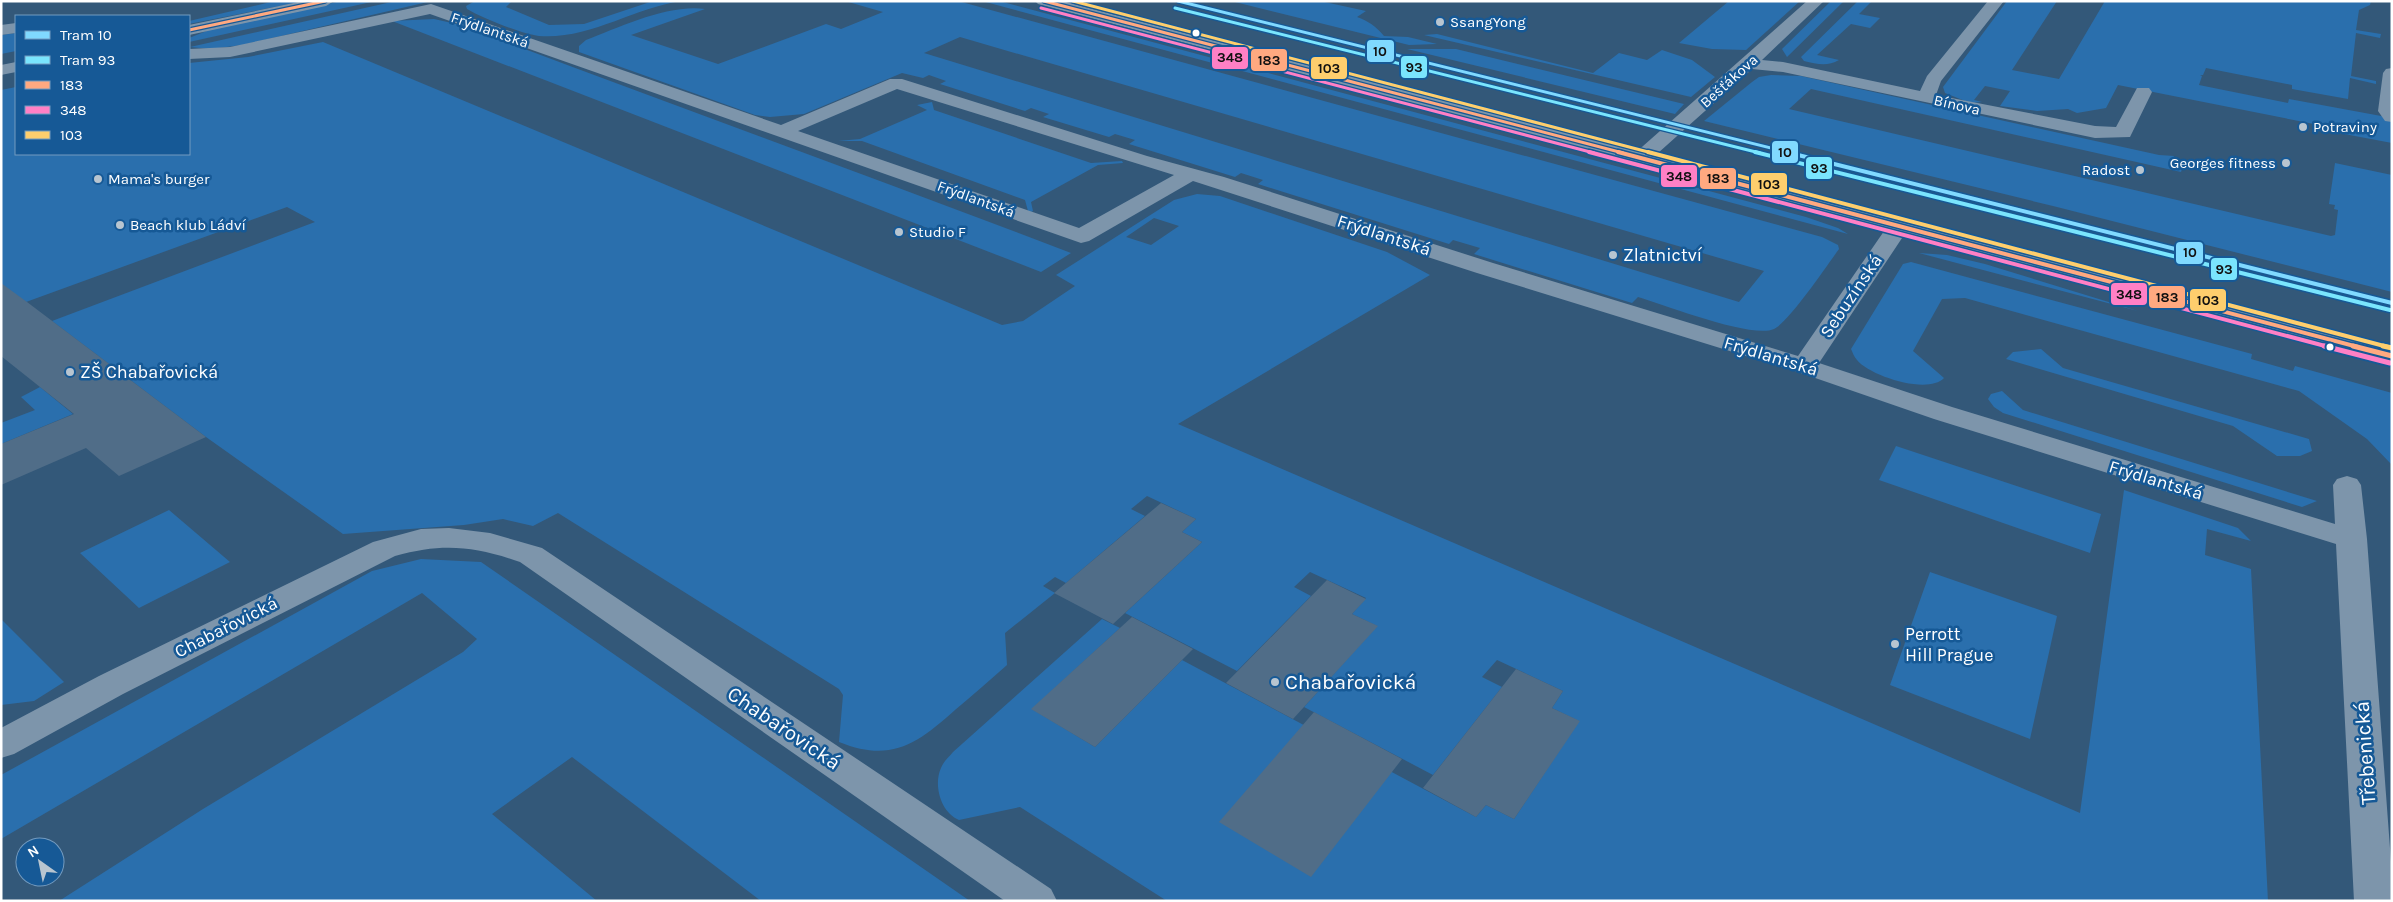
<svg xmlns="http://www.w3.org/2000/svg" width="2393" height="902" viewBox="0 0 2393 902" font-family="Karla,sans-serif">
  <rect width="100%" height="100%" fill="#335879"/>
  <!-- green -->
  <path fill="#2a6fad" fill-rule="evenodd" d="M 275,1 L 305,1 L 189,24 L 189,21 Z
    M 341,1 L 376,1 L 189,42 L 189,38 L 209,30 Z
    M 396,1 L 432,1 L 242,45 L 211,49 L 190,47 Z
    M 475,1 L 512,1 L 506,7 L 549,25 L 584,24 L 653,1 L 681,1 C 634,8 588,40 539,36 C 522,34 482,18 467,9 L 466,6 Z
    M 845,1 L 958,1 L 1822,237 L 1838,245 L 1839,249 C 1828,264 1789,322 1774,329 C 1752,339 1665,305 1638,297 L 1632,303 L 1474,254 L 1480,248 L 1453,240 L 1449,244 L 1258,184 L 1263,180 L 1241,173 L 1235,177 L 1129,144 L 1135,140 L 1115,134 L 1109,137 L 1043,117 L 1049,114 L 1031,108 L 1025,111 L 940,84 L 946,81 L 929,75 L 923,78 L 902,73 L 804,114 L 770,117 L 755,115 L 579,52 L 579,46 L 586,40 C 620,27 668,4 705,9 L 631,35 L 718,64 L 826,24 L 841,29 L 883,12 ZM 960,37 L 1764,271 L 1739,302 L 924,53 Z
    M 982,1 L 999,1 L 1806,217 L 1838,228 L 1848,234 Z
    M 1231,1 L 1320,1 L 1366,11 L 1357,17 C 1368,21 1376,26 1384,36 L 1408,37 L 1437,44 L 1409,45 Z
    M 1729,1 L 1800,1 L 1746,50 L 1712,49 L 1679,43 Z
    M 1831,1 L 1844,1 L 1787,57 L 1782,49 Z
    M 1858,1 L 1872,1 L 1859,14 L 1880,18 L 1870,28 L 1851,24 L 1817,55 L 1839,60 C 1827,67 1817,64 1804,61 L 1801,57 Z
    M 2007,1 L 2057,1 L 2012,70 L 2059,79 L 2105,1 L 2371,1 L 2370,5 L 2359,10 L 2356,30 L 2381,34 L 2380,38 L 2356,33 L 2351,76 L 2376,81 L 2376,84 L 2350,78 L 2348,99 L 2292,89 L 2292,85 L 2206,68 L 2203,75 L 2200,75 L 2202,76 L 2199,85 L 2288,103 L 2289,99 L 2392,118 L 2392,143 L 2339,133 L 2339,129 L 2118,85 L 2106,108 L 2077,113 L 2068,109 L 2037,111 L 2000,106 L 2010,91 L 1985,86 L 1974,100 L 1982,102 L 1970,103 L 1945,93 L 1943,87 Z
    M 434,19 L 461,25 C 664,102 868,175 1071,253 L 1041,272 L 392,21 Z
    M 16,33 L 16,51 L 1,54 L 1,35 Z
    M 1437,34 L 1593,73 L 1619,53 L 1647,60 L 1662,50 L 1692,60 L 1715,77 L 1691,97 L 1424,35 Z
    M 323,42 L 1002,325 L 1023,321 L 1075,286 L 1056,275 L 1174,200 L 1197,194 L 1220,196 L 1387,252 L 1430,275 L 1178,424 L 2080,813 L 2124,490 L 2238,528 L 2251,541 L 2207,529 L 2205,555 L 2251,569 L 2268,901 L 1167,901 L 1020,807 L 959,820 C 941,813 933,785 941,768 C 943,762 949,757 953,752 L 1102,619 L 1120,628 L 1032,709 L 1095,747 L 1182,660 L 1476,817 L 1486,805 L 1514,819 L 1579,721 L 1552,708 L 1563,691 L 1497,660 L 1482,677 L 1502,687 L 1433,775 L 1304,707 L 1377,626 L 1352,614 L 1366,598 L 1310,572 L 1294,587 L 1311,596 L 1237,671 L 1125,613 L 1202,542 L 1182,532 L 1196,519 L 1147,496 L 1131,509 L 1145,516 L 1066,583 L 1055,577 L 1043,586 L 1055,593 L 1005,633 L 1007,665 C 990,680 973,695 955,710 C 917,744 891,763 839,742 L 843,695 L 839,689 L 558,513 L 533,526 L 503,519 L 464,525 L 343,534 L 206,437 L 52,321 L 315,222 L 287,207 L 26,302 L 1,284 L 1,90 L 16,87 L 16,154 L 189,154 L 189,63 L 248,57 ZM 1154,218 L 1179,226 L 1151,245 L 1126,237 Z
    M 1407,49 L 1456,49 L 1684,104 L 1675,114 Z
    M 1771,75 L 1801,76 L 2159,155 L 2174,156 L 2173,161 L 2184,163 L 2181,172 L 1811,89 L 1789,109 L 2331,236 L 2335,235 L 2338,210 L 2334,209 L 2335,205 L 2329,204 L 2335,163 L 2392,175 L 2392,292 L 2053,206 L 1704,121 L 1752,82 L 1759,77 Z
    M 932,102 L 934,110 L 1091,163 L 1122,161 L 1123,163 L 1098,165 L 1031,202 L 1033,211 L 1031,212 L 1028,211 L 1025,200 L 862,141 L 838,141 L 860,139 L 927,110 L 917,105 Z
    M 1919,253 L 1947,255 L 1985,264 L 2138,311 Z
    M 1911,262 L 2252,354 L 2251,359 L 2293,371 L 2295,366 L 2392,393 L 2392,465 L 2367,439 L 2299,391 L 1965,298 L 1942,299 L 1913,351 L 1944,378 C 1928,395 1870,376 1857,360 C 1854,357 1853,353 1851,349 L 1903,264 Z
    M 2041,349 L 2063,368 L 2309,439 L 2312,451 L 2300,456 L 2277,456 L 2233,426 L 2006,359 L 2013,352 Z
    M 40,387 L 73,414 L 1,444 L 1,423 L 35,410 L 21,397 Z
    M 2002,391 L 2023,410 L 2317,501 L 2302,507 L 2003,413 L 1994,407 L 1988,399 L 1991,394 Z
    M 1896,446 L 2101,514 L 2090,553 L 1879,480 Z
    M 169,510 L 230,562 L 139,608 L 80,553 Z
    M 421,559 L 481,562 L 970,901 L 761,901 L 572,757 L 492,814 L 597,901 L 59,901 L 203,809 L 463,652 L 477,639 L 422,593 L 1,839 L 1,775 L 372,571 Z
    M 1930,572 L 2057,616 L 2030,739 L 1890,685 Z
    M 1,619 L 64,682 L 34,701 L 1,705 Z"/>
  <!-- building -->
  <path fill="#506d88" d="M 1,283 L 27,302 L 206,437 L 119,476 L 86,448 L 1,485 L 1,444 L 74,414 L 1,356 Z
    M 1161,503 L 1196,519 L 1182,532 L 1202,542 L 1113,624 L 1054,593 Z
    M 1327,580 L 1366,599 L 1352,614 L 1378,626 L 1293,719 L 1226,683 Z
    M 1132,617 L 1193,649 L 1095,747 L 1031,709 Z
    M 1516,669 L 1563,691 L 1552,708 L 1580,721 L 1514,819 L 1486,805 L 1476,817 L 1423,788 Z
    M 1314,712 L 1402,759 L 1311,877 L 1219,822 Z"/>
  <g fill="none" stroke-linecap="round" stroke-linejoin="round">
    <!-- minor -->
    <path fill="#7d95ab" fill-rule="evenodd" d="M 303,1 L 334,1 L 326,6 L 189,35 L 189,25 Z
      M 1807,1 L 1824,1 L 1762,60 L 1783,62 L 1920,91 L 1927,76 L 1988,1 L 2004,1 L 1941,81 L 1936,95 L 2095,126 L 2116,127 L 2137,88 L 2149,88 L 2152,92 L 2130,137 L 2095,138 L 1783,72 L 1752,69 L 1648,162 L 1641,164 L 1634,162 L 1631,158 L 1634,154 Z
      M 431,4 L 781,125 L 890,79 L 902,79 L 1147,156 L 1224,177 L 1493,263 L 1798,356 L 1891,221 L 1899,220 L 1907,221 L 1910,226 L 1819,363 L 1952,407 L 2335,524 L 2333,485 L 2337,479 L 2347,476 L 2357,479 L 2361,485 L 2367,539 L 2392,875 L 2392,901 L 2354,901 L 2336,544 L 1934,419 L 1795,371 L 1477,273 L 1193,181 L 1089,241 L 1081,243 L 430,14 L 230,57 L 189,59 L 189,49 L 230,47 ZM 897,89 L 1174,175 L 1079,228 L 798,131 Z
      M 16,23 L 16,33 L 1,35 L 1,25 Z
      M 16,62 L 16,72 L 1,75 L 1,65 Z
      M 2392,68 L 2392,122 L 2385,121 L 2378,111 L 2383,73 L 2386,69 Z
      M 449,528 L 490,533 L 542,548 L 1051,889 L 1057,901 L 1005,901 L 520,562 C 473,546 443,543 395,556 L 123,694 L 14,754 L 1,758 L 1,728 L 99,676 L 373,542 L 421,529 Z"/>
    <!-- major -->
    <path fill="#7b94a9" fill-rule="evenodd" d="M 1035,1 L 1062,1 L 2392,348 L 2392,363 L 1038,4 Z"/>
    <defs>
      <path id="bus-1-far2" d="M 1044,1 L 1623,153
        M 189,30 L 325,1"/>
      <path id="bus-1-far1" d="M 1618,152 L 2358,347"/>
      <path id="bus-1" d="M 2353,346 L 2392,356"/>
      <path id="bus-2-far2" d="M 1041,8 L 1594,153"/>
      <path id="bus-2-far1" d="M 1589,152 L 2329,347"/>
      <path id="bus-2" d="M 2324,346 L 2390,363"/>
      <path id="bus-3-far2" d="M 1073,1 L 1652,153"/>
      <path id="bus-3-far1" d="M 1648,152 L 2388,347"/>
      <path id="bus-3" d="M 2383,346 L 2392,348"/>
    </defs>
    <!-- bus-1-far2 casing -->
    <use href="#bus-1-far2" stroke="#165996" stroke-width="5.5"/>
    <!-- bus-1-far1 casing -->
    <use href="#bus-1-far1" stroke="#165996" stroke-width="7"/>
    <!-- bus-1 casing -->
    <use href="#bus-1" stroke="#165996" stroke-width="9"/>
    <!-- bus-2-far2 casing -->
    <use href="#bus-2-far2" stroke="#165996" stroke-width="5.5"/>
    <!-- bus-2-far1 casing -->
    <use href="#bus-2-far1" stroke="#165996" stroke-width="7"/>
    <!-- bus-2 casing -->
    <use href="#bus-2" stroke="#165996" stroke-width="9"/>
    <!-- bus-3-far2 casing -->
    <use href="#bus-3-far2" stroke="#165996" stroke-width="5.5"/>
    <!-- bus-3-far1 casing -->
    <use href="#bus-3-far1" stroke="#165996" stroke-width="7"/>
    <!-- bus-3 casing -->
    <use href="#bus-3" stroke="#165996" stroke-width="9"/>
    <!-- bus-1-far2 -->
    <use href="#bus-1-far2" stroke="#ffa980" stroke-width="3"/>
    <!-- bus-1-far1 -->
    <use href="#bus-1-far1" stroke="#ffa980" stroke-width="4"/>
    <!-- bus-1 -->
    <use href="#bus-1" stroke="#ffa980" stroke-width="5"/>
    <!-- bus-2-far2 -->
    <use href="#bus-2-far2" stroke="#ff80c5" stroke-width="3"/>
    <!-- bus-2-far1 -->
    <use href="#bus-2-far1" stroke="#ff80c5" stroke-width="4"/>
    <!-- bus-2 -->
    <use href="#bus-2" stroke="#ff80c5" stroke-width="5"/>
    <!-- bus-3-far2 -->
    <use href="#bus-3-far2" stroke="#fece6d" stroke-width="3"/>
    <!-- bus-3-far1 -->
    <use href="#bus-3-far1" stroke="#fece6d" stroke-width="4"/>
    <!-- bus-3 -->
    <use href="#bus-3" stroke="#fece6d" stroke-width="5"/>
    <defs>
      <path id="tram-1-far1" d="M 1178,1 L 1791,153"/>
      <path id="tram-1" d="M 1786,152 L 2392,303"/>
      <path id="tram-2-far1" d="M 1175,8 L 1760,153"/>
      <path id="tram-2" d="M 1755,152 L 2390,310"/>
    </defs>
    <!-- tram-1-far1 casing -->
    <use href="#tram-1-far1" stroke="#165996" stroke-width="5.5"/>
    <!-- tram-1 casing -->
    <use href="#tram-1" stroke="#165996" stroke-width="7"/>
    <!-- tram-2-far1 casing -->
    <use href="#tram-2-far1" stroke="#165996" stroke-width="5.5"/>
    <!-- tram-2 casing -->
    <use href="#tram-2" stroke="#165996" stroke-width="7"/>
    <!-- tram-1-far1 -->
    <use href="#tram-1-far1" stroke="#80d9ff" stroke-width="3"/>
    <!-- tram-1 -->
    <use href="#tram-1" stroke="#80d9ff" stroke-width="4"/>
    <!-- tram-2-far1 -->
    <use href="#tram-2-far1" stroke="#7ae5fd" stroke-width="3"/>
    <!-- tram-2 -->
    <use href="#tram-2" stroke="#7ae5fd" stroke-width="4"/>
  </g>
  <!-- markers -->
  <g fill="#b8c5d0" stroke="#165996" stroke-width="2">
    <circle cx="1440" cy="22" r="5"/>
    <circle cx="2303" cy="127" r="5"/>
    <circle cx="2286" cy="163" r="5"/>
    <circle cx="2140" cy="170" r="5"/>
    <circle cx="98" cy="179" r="5"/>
    <circle cx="120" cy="225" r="5"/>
    <circle cx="899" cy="232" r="5"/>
    <circle cx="1613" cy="255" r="5"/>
    <circle cx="70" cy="372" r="5"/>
    <circle cx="1895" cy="644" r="5"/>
    <circle cx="1275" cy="682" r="5"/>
  </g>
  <g fill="#fff" stroke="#165996" stroke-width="2">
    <circle cx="1196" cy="33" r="4.5"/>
    <circle cx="2330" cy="347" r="4.5"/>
  </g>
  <g text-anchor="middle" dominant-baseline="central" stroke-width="5" stroke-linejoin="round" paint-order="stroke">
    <!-- far-poi labels -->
    <g font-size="15" fill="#fff" stroke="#165996" text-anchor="start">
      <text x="1450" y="22">SsangYong</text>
      <text x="2313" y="127">Potraviny</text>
      <text x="2276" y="163" text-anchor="end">Georges fitness</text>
      <text x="2130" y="170" text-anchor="end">Radost</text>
      <text x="108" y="179">Mama's burger</text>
      <text x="130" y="225">Beach klub Ládví</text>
      <text x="909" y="232">Studio F</text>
    </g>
    <!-- far-street labels -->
    <g font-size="15" fill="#fff" stroke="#165996">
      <text transform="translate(490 30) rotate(19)">Frýdlantská</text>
      <text transform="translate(1729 81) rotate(-42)">Bešťákova</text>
      <text transform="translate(1957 105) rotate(13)">Bínova</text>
      <text transform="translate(976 199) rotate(20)">Frýdlantská</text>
    </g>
    <!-- street labels -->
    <g font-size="18" fill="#fff" stroke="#165996">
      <text transform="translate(1384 235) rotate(18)">Frýdlantská</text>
      <text transform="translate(1851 296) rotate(-56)">Sebuzínská</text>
      <text transform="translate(1771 356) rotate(17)">Frýdlantská</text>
      <text transform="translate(2156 480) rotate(17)">Frýdlantská</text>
      <text transform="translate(226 627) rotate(-27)">Chabařovická</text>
    </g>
    <!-- poi labels -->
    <g font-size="18" fill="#fff" stroke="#165996" text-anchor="start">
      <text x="1623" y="255">Zlatnictví</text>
      <text x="80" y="372">ZŠ Chabařovická</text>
      <text x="1905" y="634">Perrott<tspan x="1905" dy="21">Hill Prague</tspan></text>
    </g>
    <!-- near-poi labels -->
    <g font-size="21" fill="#fff" stroke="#165996" text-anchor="start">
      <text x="1285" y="682">Chabařovická</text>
    </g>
    <!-- near-street labels -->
    <g font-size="21" fill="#fff" stroke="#165996">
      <text transform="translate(784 728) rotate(34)">Chabařovická</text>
      <text transform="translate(2365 753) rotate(-94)">Třebenická</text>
    </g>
  </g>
  <g stroke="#165996" stroke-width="2">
    <rect x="1366" y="39" width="29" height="24" rx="5" fill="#80d9ff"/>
    <rect x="1211" y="46" width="38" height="24" rx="5" fill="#ff80c5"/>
    <rect x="1250" y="48" width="38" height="24" rx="5" fill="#ffa980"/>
    <rect x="1400" y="55" width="28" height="24" rx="5" fill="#7ae5fd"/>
    <rect x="1310" y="56" width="38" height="24" rx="5" fill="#fece6d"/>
    <rect x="1771" y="140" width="28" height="24" rx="5" fill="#80d9ff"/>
    <rect x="1805" y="156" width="28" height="24" rx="5" fill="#7ae5fd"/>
    <rect x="1660" y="164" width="38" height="24" rx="5" fill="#ff80c5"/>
    <rect x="1699" y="167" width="38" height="23" rx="5" fill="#ffa980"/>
    <rect x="1750" y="172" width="38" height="24" rx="5" fill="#fece6d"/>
    <rect x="2175" y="241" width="29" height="24" rx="5" fill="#80d9ff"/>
    <rect x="2210" y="257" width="28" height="24" rx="5" fill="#7ae5fd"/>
    <rect x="2110" y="282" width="38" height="24" rx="5" fill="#ff80c5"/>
    <rect x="2148" y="285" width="38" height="24" rx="5" fill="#ffa980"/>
    <rect x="2189" y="288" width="38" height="24" rx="5" fill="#fece6d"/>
  </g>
  <g font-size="14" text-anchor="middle" font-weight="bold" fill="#111">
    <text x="1380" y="56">10</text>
    <text x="1230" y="62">348</text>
    <text x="1269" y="65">183</text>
    <text x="1414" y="72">93</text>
    <text x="1329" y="73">103</text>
    <text x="1785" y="157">10</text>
    <text x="1819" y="173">93</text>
    <text x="1679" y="181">348</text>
    <text x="1718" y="183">183</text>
    <text x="1769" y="189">103</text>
    <text x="2190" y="257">10</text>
    <text x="2224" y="274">93</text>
    <text x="2129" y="299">348</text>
    <text x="2167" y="302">183</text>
    <text x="2208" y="305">103</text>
  </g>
  <!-- border -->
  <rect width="2393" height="902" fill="none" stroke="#ffffff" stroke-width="5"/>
  <!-- legend -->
  <rect x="15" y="15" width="175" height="140" fill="#165996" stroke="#739bc0"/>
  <rect x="25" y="31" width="25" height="8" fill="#80d9ff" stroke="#739bc0"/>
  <text x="60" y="40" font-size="15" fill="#ffffff">Tram 10</text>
  <rect x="25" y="56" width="25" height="8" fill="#7ae5fd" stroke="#739bc0"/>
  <text x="60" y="65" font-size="15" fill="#ffffff">Tram 93</text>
  <rect x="25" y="81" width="25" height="8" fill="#ffa980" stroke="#739bc0"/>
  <text x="60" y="90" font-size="15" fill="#ffffff">183</text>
  <rect x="25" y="106" width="25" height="8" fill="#ff80c5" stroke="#739bc0"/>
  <text x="60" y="115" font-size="15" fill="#ffffff">348</text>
  <rect x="25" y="131" width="25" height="8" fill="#fece6d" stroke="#739bc0"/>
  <text x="60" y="140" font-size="15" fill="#ffffff">103</text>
  <!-- north arrow -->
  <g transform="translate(40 862) rotate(327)"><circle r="24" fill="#165996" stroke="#739bc0"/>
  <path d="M0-4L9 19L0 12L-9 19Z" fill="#b8c5d0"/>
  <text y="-8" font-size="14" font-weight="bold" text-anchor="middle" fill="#ffffff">N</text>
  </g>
</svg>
